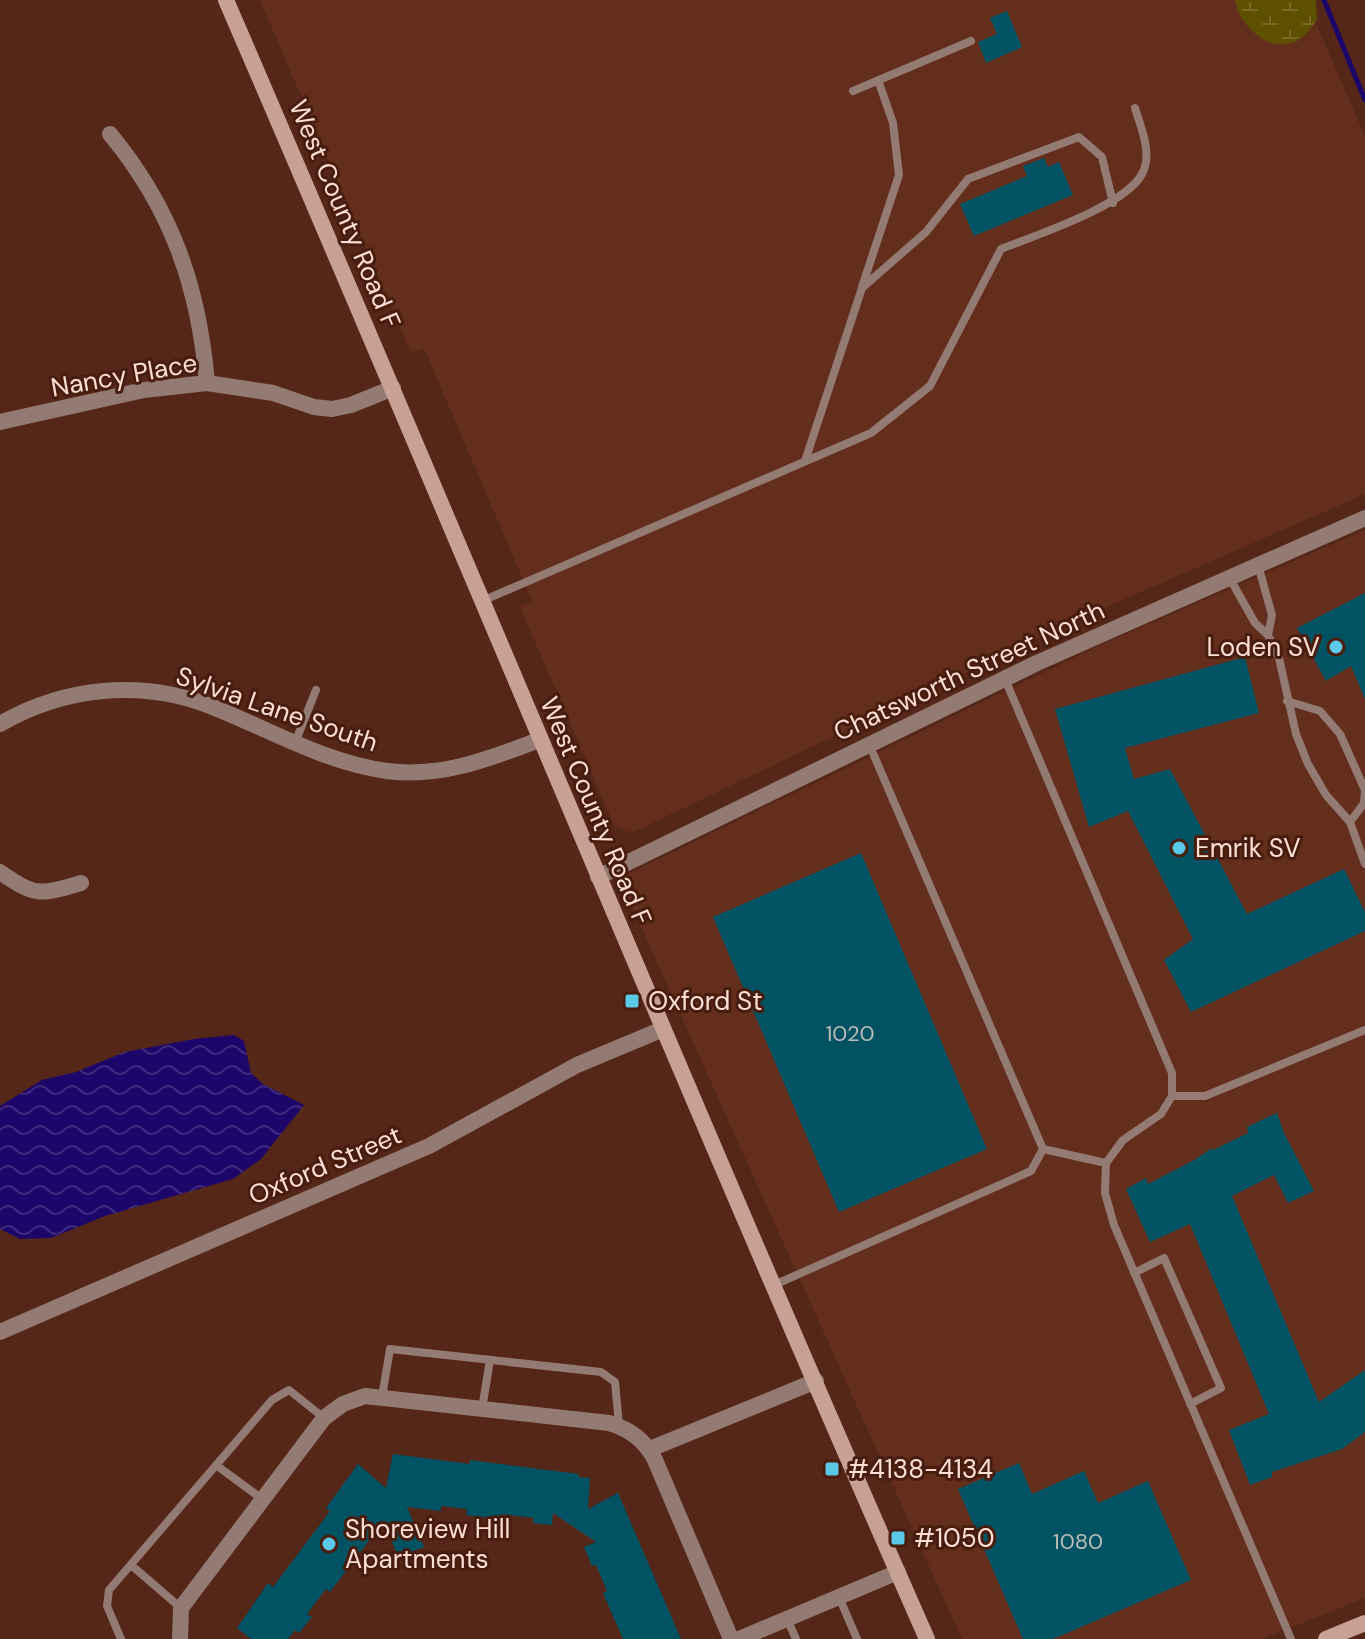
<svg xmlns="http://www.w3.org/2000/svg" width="1365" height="1639" viewBox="0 0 1365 1639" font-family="'DM Sans',sans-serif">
  <defs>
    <pattern id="wetland-marsh" width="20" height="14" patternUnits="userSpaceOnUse" patternTransform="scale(2)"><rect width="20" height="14" fill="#5d5000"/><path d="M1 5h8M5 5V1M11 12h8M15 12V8" fill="none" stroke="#756924"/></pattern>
    <pattern id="water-waves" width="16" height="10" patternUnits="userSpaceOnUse" patternTransform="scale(2)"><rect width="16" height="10" fill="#1d066a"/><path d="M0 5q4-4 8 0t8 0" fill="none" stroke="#3f2a7e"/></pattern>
  </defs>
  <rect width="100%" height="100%" fill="#552718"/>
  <!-- built -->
  <path fill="#642e1d" d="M 260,0 L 1306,0 L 1365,136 L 1365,494 L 1070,623 L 632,833 L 615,827 L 520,607 L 532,601 L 524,582 L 424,348 L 411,353 Z
    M 1365,530 L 1365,1598 L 1262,1639 L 962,1639 L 619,878 L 1098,646 Z"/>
  <!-- wetland -->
  <path fill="url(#wetland-marsh)" d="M 1235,0 L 1316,0 L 1317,20 C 1311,27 1304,39 1295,42 C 1268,53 1239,25 1235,0 Z"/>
  <!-- water -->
  <path fill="url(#water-waves)" d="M 234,1035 L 244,1041 L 251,1073 L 263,1084 L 304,1105 L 261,1159 L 233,1179 L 105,1216 L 51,1238 L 20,1239 L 0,1229 L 0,1106 L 42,1080 L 76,1072 L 125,1052 L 194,1039 Z"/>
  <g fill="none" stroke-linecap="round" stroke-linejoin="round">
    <!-- stream -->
    <path stroke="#1d066a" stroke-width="5" d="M 1324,0 L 1365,100"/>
  </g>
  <!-- building -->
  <path fill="#015263" d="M 1007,11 L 1022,47 L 986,63 L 978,42 L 997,34 L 990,18 Z
    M 1044,158 L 1048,167 L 1059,162 L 1073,195 L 974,236 L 960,204 L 1027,176 L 1023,166 Z
    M 1365,593 L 1365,699 L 1351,666 L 1326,681 L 1297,628 Z
    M 1245,657 L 1259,713 L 1125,748 L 1134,779 L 1170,769 L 1247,914 L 1344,869 L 1365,912 L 1365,931 L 1191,1012 L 1164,960 L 1193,939 L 1128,811 L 1089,827 L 1055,709 Z
    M 861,853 L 987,1149 L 839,1212 L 713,917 Z
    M 1277,1113 L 1284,1133 L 1314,1191 L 1288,1203 L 1274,1175 L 1232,1196 L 1319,1402 L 1365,1370 L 1365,1432 L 1342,1449 L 1272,1472 L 1272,1477 L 1250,1485 L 1229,1430 L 1269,1414 L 1190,1224 L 1150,1242 L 1126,1189 L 1146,1178 L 1148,1184 L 1196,1159 L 1212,1148 L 1213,1150 L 1248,1133 L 1247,1127 Z
    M 393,1454 L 470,1464 L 470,1460 L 579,1474 L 578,1477 L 590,1478 L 588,1509 L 618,1493 L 681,1639 L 623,1639 L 603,1593 L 607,1591 L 596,1565 L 592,1566 L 584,1547 L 596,1542 L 553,1513 L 552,1525 L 533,1523 L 534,1518 L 502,1514 L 501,1519 L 466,1515 L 467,1509 L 441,1506 L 441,1511 L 407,1507 L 424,1547 L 398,1557 L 384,1521 L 330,1592 L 326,1589 L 307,1614 L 312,1617 L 299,1633 L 295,1630 L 288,1639 L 251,1639 L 237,1628 L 268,1583 L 273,1587 L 330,1511 L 326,1508 L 358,1464 L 386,1488 Z
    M 1019,1463 L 1032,1494 L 1084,1471 L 1098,1503 L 1148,1481 L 1191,1580 L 1053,1639 L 1023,1639 L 958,1489 Z"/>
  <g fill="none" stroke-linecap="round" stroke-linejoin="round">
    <!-- lane -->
    <path stroke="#937b73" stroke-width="8" d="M 853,91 L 971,41
      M 862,287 L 899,175 L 893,123 L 878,80
      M 805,461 L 862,288 L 926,232 L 968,179 L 1079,137 L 1102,157 L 1113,203
      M 1258,565 L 1272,615 L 1268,635
      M 1229,577 L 1255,623 L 1268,635 L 1279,658 L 1296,734 L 1308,764 L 1326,795 L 1350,822 L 1365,864
      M 482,601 L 871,433 L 930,386 L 1001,249 C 1036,235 1125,206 1142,174 C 1153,154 1141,128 1135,108
      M 1005,679 L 1172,1073 L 1172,1096
      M 1287,701 L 1320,711 L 1340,734 L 1365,790 L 1364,803 L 1350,822
      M 295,743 L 316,690
      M 869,744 L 1043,1149 L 1106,1163 L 1123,1140 L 1161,1114 L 1172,1096 L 1205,1096 L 1365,1030
      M 1106,1163 L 1105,1193 L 1114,1225 L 1291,1639
      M 1134,1273 L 1164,1258 L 1221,1388 L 1190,1404
      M 774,1285 L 1031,1171 L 1043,1149
      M 382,1397 L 390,1349 L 601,1372 L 615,1382 L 619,1425
      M 482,1409 L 490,1360
      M 216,1465 L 262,1499
      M 131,1565 L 181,1608
      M 839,1597 L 857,1639
      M 787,1619 L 796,1639
      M 121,1639 L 107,1606 L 109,1590 L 272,1400 L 289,1390 L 324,1418"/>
    <!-- street -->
    <path stroke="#937b73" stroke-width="16" d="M 110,134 C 172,209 199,288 207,383
      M 0,422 L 144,390 L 207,383 L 273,393 L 314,407 L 332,409 L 351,405 L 393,388
      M 0,724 C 64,687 141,679 210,706 C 269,729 323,762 387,771 C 441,778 489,759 539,740
      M 0,872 C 36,897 40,895 81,883
      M 598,877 L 1037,663 L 1365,518
      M 0,1332 L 429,1146 L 577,1065 L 663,1029
      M 650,1449 L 816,1381
      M 180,1639 L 181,1608 L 324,1418 L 343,1404 L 365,1396 L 609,1423 C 630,1429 645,1440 655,1460 L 731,1639
      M 739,1639 L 898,1572"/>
    <!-- secondary -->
    <path stroke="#c8a195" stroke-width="16" d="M 226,0 C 462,546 687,1095 927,1639
      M 1326,1639 L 1365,1623"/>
  </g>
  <!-- markers -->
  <g fill="#5ac8e6" stroke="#491d0e" stroke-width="3">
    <circle cx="1336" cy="647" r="8"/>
    <circle cx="1179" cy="848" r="8"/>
    <rect x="624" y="993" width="16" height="16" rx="4"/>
    <rect x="824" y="1461" width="16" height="16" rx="4"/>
    <rect x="890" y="1530" width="16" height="16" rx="4"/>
    <circle cx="329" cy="1544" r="8"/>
  </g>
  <g text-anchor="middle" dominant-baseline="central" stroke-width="6" stroke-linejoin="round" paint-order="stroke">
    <!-- number labels -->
    <g font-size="22" fill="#bebcb8">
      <text x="850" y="1033">1020</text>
      <text x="1078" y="1541">1080</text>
    </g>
    <!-- street labels -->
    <g font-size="26" fill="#fddfd5" stroke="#491d0e">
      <text transform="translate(345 214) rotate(67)">West County Road F</text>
      <text transform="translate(124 375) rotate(-10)">Nancy Place</text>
      <text transform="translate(969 671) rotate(-25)">Chatsworth Street North</text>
      <text transform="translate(277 709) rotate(19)">Sylvia Lane South</text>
      <text transform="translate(596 811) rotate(67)">West County Road F</text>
      <text transform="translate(325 1165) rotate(-23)">Oxford Street</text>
    </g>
    <!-- poi labels -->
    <g font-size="26" fill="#fddfd5" stroke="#491d0e" text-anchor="start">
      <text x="1320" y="647" text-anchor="end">Loden SV</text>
      <text x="1195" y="848">Emrik SV</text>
      <text x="648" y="1001">Oxford St</text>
      <text x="848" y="1469">#4138-4134</text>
      <text x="345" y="1529">Shoreview Hill<tspan x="345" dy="30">Apartments</tspan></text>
      <text x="914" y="1538">#1050</text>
    </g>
  </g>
</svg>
